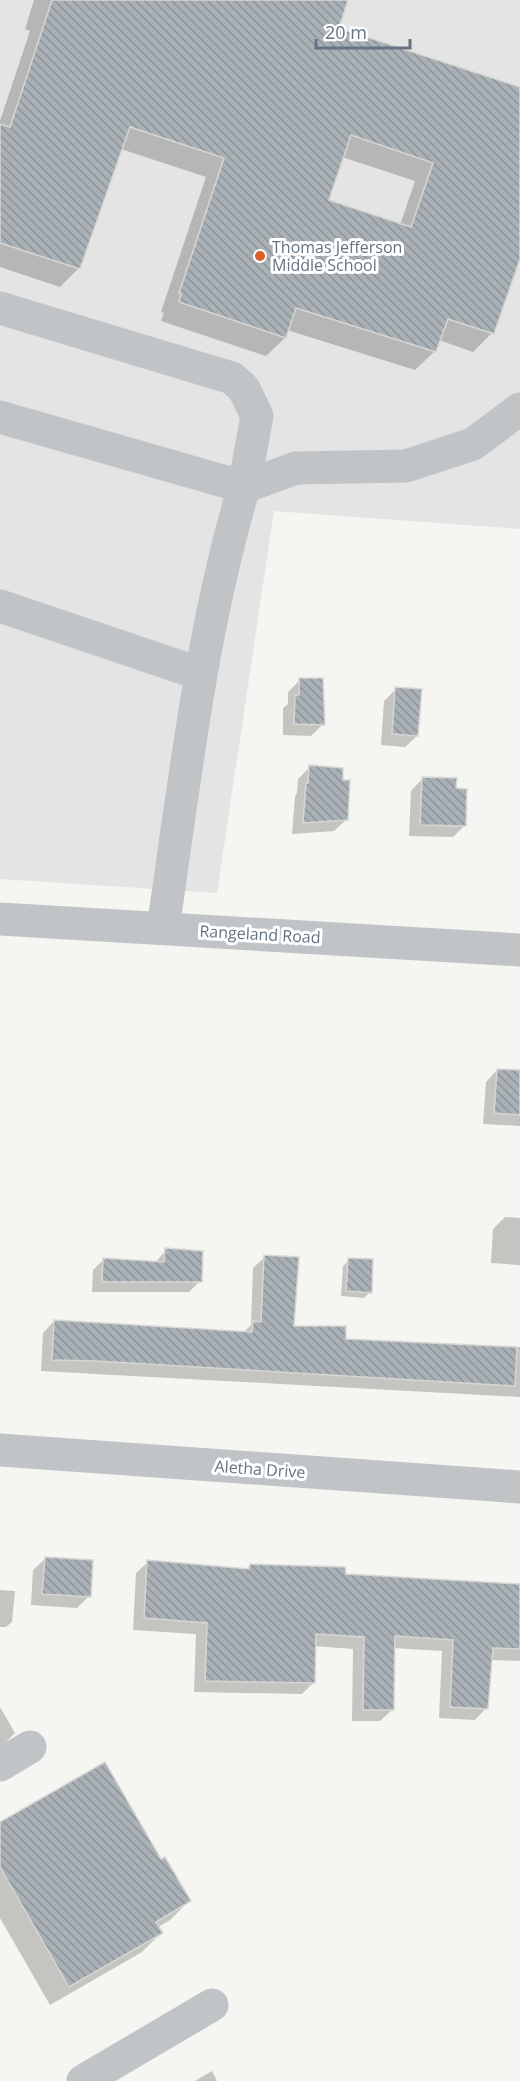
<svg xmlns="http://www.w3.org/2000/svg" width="520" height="2081" viewBox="0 0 520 2081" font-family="'Open Sans',sans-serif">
  <defs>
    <pattern id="building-back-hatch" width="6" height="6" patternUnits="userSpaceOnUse" patternTransform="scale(1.5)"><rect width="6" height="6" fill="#aab1b6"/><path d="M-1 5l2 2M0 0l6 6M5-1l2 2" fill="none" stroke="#8e9599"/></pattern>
  </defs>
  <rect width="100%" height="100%" fill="#f5f5f2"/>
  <!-- built -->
  <path fill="#e3e4e3" d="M 0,0 L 520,0 L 520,529 L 274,511 L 217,893 L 0,879 Z"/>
  <!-- shadow -->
  <path fill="#0003" fill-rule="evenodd" d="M 34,0 L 346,0 L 337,29 L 520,88 L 520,254 L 492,333 L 473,352 L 439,340 L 434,352 L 415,370 L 287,330 L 285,338 L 266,356 L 161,321 L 164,313 L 161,312 L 206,177 L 121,149 L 79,268 L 60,287 L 0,267 L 0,121 L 30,31 L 25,29 ZM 342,157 L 415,181 L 400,225 L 327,201 Z
    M 300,680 L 323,724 L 311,736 L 283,735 L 283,708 L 288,704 L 288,692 Z
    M 396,689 L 417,736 L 405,747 L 381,745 L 384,701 Z
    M 310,767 L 341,781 L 346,820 L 334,831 L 292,834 L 295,796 L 297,793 L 298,779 Z
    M 422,779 L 455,790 L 464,826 L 453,837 L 409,836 L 411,791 Z
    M 497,1070 L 520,1071 L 520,1126 L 483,1124 L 486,1082 Z
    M 505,1217 L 520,1218 L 520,1265 L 491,1263 L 493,1229 Z
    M 166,1250 L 200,1281 L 189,1292 L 92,1292 L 93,1270 L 104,1259 L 155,1263 Z
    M 265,1257 L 293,1328 L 344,1340 L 503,1348 L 505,1346 L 520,1347 L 520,1397 L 41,1371 L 43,1333 L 54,1321 L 243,1333 L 251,1325 L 253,1268 Z
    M 349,1260 L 370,1292 L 364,1298 L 341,1296 L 343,1266 Z
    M 45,1559 L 89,1596 L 77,1608 L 31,1605 L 33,1570 Z
    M 148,1562 L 246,1570 L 250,1566 L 396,1579 L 399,1577 L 520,1586 L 520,1661 L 490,1660 L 486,1708 L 475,1720 L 439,1718 L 442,1651 L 393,1648 L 392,1710 L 380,1721 L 352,1721 L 353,1649 L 314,1646 L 314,1682 L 302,1694 L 194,1692 L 196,1634 L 133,1630 L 136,1573 Z
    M 0,1590 L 15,1591 L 12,1622 L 6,1627 L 0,1627 Z
    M 0,1707 L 15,1733 L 0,1748 Z
    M 0,1824 L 161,1862 L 189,1901 L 170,1920 L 158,1927 L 161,1933 L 142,1952 L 50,2005 L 0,1918 Z
    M 212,2071 L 217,2081 L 195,2081 Z"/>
  <!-- building -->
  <path fill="url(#building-back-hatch)" stroke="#d6d7d4" stroke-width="1.5" fill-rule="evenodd" d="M 52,0 L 348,0 L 339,28 L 520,87 L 520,259 L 494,334 L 448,319 L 436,352 L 296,308 L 286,338 L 179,302 L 181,294 L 179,293 L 224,158 L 130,127 L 80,269 L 0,243 L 0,124 L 10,127 ZM 351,135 L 433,163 L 411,227 L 329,200 Z
    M 299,678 L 323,678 L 325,725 L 294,724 L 295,695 L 299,695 Z
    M 395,687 L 422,689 L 418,736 L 392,734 Z
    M 309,765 L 343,768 L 343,780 L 350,780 L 348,820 L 303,823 L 306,783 L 308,783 Z
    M 422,777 L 457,778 L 456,788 L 467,789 L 466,826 L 420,825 Z
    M 497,1069 L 520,1070 L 520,1115 L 494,1113 Z
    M 165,1248 L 203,1251 L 202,1282 L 102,1282 L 103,1258 L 164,1262 Z
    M 264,1255 L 299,1257 L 294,1326 L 346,1326 L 346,1339 L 517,1347 L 515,1386 L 96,1361 L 52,1360 L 54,1320 L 252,1332 L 253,1321 L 261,1322 Z
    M 348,1258 L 373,1259 L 372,1293 L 346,1291 Z
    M 45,1557 L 93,1560 L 91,1597 L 42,1594 Z
    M 147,1560 L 249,1569 L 250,1564 L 345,1567 L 346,1574 L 520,1584 L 520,1649 L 493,1648 L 488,1709 L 450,1707 L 453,1640 L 395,1636 L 394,1710 L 363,1710 L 364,1637 L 316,1634 L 315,1683 L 205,1681 L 207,1623 L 144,1618 Z
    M 105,1762 L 161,1859 L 165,1857 L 191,1901 L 156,1922 L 163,1933 L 69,1987 L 0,1867 L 0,1822 Z"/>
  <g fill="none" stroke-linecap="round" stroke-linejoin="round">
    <!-- minor -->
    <path stroke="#c0c4c7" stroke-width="33" d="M 0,308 L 232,378 L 244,389 L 257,416 L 244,487 L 0,417
      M 0,606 L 201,674
      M 0,919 L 520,950
      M 163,928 C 185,781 201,631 244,487 L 296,468 L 406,466 L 473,444 L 520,409
      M 0,1450 L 520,1487
      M 0,1765 L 30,1747
      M 83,2081 L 212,2005"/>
  </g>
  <!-- markers -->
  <circle fill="#db5e2b" stroke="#fff" stroke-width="2" cx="260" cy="256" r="6"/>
  <g text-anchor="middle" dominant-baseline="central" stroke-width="6" stroke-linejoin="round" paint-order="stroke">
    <!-- poi labels -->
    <g font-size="16" fill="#657482" stroke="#fff" text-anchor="start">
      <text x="272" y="247">Thomas Jefferson<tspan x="272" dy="18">Middle School</tspan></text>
    </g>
    <!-- street labels -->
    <g font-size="16" fill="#657482" stroke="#fff">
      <text transform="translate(260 934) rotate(3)">Rangeland Road</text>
      <text transform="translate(260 1469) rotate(4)">Aletha Drive</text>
    </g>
  </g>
  <!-- scale -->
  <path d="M316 39v9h94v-9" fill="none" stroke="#657482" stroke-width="3"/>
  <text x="325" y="39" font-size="18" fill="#657482" stroke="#ffffff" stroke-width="4.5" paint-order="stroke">20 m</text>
</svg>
